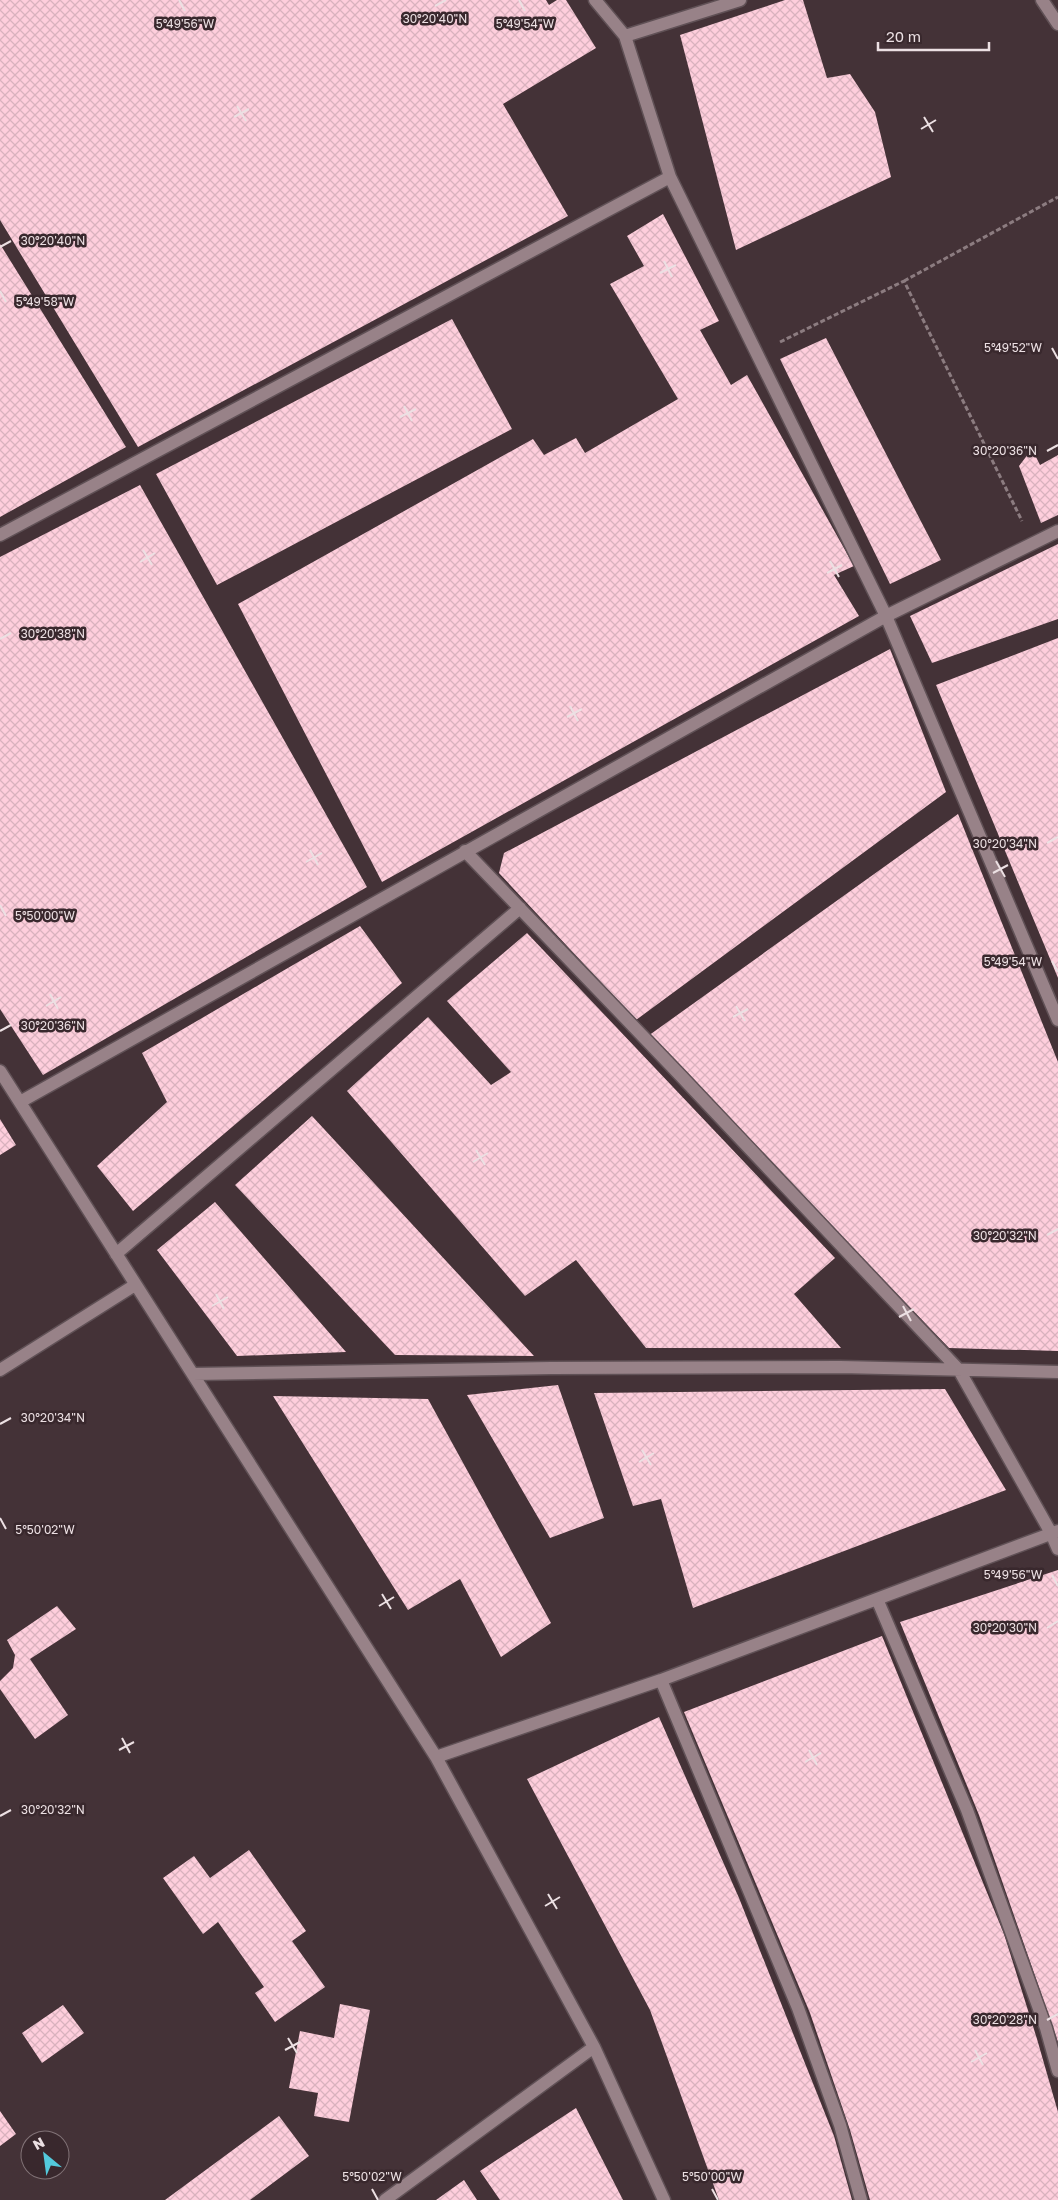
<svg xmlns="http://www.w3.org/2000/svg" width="1058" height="2200" viewBox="0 0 1058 2200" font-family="'Golos Text',sans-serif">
  <defs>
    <pattern id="building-cross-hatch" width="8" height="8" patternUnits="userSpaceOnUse" patternTransform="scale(1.25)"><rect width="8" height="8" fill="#fecedc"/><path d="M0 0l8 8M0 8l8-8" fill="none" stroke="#d9b2be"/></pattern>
  </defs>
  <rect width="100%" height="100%" fill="#443237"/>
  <!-- building -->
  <path fill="url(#building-cross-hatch)" d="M 0,0 L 546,0 L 549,5 L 557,0 L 566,0 L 596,48 L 503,104 L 568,216 L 138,447 L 0,220 Z
    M 785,0 L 803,0 L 827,78 L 850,74 L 875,112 L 891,177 L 736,250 L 680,35 Z
    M 663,214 L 719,321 L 700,330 L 731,385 L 747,375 L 854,566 L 834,575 L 859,616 L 382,882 L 238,604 L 533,439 L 544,455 L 576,438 L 585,453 L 678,399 L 610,284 L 644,266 L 627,236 Z
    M 0,244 L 126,447 L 0,517 Z
    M 452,319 L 512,429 L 217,585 L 156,474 Z
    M 826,338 L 941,560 L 890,584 L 780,359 Z
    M 1032,449 L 1040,465 L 1058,455 L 1058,515 L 1041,523 L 1019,466 Z
    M 140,485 L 367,887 L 43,1075 L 0,1009 L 0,557 Z
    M 1058,544 L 1058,619 L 932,663 L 910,616 Z
    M 1058,638 L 1058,978 L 936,685 Z
    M 890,649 L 946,792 L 636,1020 L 499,873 L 504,853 Z
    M 958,814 L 1058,1062 L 1058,1351 L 949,1348 L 648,1036 Z
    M 360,926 L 402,983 L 133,1211 L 97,1166 L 167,1102 L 142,1053 Z
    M 527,933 L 835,1258 L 794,1294 L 841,1348 L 646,1348 L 576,1260 L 525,1296 L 347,1091 L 428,1017 L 491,1085 L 511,1072 L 447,1001 Z
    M 312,1116 L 534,1356 L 395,1355 L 235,1185 Z
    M 0,1119 L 16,1145 L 0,1155 Z
    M 215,1202 L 346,1352 L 237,1356 L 157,1250 Z
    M 558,1385 L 604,1518 L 550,1538 L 467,1395 Z
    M 945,1389 L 1006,1490 L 693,1608 L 661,1499 L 633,1506 L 594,1393 Z
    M 273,1396 L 428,1399 L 551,1623 L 501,1657 L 460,1579 L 408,1610 Z
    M 1058,1570 L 1058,2042 L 979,1815 L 900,1622 Z
    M 57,1606 L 76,1629 L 30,1659 L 68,1715 L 35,1739 L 0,1689 L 0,1681 L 13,1668 L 15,1655 L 7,1640 Z
    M 882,1636 L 1004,1934 L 1037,2039 L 1058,2112 L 1058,2200 L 870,2200 L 850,2130 L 810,2013 L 684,1712 Z
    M 659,1717 L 739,1898 L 834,2136 L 852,2200 L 719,2200 L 650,2010 L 527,1779 Z
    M 249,1850 L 306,1931 L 292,1941 L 325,1987 L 275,2022 L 255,1993 L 264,1987 L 218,1922 L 203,1934 L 163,1878 L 194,1856 L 210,1878 Z
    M 340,2004 L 370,2010 L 349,2122 L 314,2116 L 318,2093 L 289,2088 L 300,2031 L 334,2038 Z
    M 63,2005 L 84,2033 L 42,2063 L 22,2033 Z
    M 576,2108 L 623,2200 L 500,2200 L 480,2171 Z
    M 0,2111 L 16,2134 L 0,2146 Z
    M 279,2116 L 309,2156 L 250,2200 L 165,2200 Z
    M 464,2180 L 477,2200 L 436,2200 Z"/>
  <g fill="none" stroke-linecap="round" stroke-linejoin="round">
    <defs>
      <path id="minor" d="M 595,0 L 625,36 L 670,177 L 886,616 L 1058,531
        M 1042,0 L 1058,24
        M 625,36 L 740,0
        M 0,535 L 670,177
        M 465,851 L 680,1075 L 959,1370 L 1051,1533 L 1058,1549
        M 0,1071 L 436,1757 L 594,2047 L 664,2200
        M 20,1102 L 886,616 L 1058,1020
        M 116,1254 L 520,908
        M 0,1370 L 135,1285
        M 193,1374 L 551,1368 L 840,1367 L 1058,1372
        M 877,1599 L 967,1810 L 1046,2028 L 1058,2071
        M 661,1680 L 798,2008 L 840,2125 L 861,2200
        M 436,1757 L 661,1680 L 1058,1531
        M 385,2200 L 594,2047"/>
    </defs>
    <!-- minor casing -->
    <use href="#minor" stroke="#605156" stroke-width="15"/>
    <!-- path -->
    <path stroke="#8c7c80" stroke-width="3" stroke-dasharray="5 2.5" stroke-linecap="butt" d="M 904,281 L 1058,197
      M 780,342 L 904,281 L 1022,521"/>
    <!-- minor -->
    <use href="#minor" stroke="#988288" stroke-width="12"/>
  </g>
  <!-- ticks -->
  <path fill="none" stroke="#ece0e3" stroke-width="2" d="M 179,0 L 185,11M 519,0 L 525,11M 435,6 L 446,0M 237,106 L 246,121M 234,117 L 249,109M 924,117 L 933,132M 921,129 L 936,120M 0,247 L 11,241M 664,261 L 672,277M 660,273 L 676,265M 0,291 L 6,302M 1052,348 L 1058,359M 404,406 L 412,421M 400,417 L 416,409M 1047,451 L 1058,445M 143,550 L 152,565M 830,561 L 839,577M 140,562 L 155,553M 827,573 L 842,565M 0,639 L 11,633M 570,706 L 578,721M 567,717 L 582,709M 1047,843 L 1058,837M 310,850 L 318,865M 996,861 L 1005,877M 306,862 L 322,853M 993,873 L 1008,865M 0,905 L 6,916M 1052,961 L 1058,972M 50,994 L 58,1009M 46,1006 L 61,997M 736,1006 L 745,1021M 733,1017 L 748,1009M 0,1031 L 11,1025M 476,1150 L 485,1165M 473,1162 L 488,1153M 1047,1235 L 1058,1229M 216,1294 L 224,1309M 212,1306 L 228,1297M 903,1306 L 911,1321M 899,1317 L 914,1309M 0,1424 L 11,1418M 642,1450 L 651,1465M 639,1462 L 654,1453M 0,1518 L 6,1529M 1052,1575 L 1058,1586M 382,1594 L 391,1609M 379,1606 L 394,1597M 1047,1628 L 1058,1621M 122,1738 L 130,1753M 119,1750 L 134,1742M 809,1750 L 817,1765M 805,1762 L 821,1753M 0,1816 L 11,1810M 548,1894 L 557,1909M 545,1906 L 560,1897M 1047,2020 L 1058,2014M 288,2038 L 297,2053M 285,2050 L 300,2042M 975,2050 L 983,2065M 971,2062 L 987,2053M 372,2189 L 378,2200M 712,2189 L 718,2200"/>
  <g font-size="12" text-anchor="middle" fill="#ece0e3" stroke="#39282d" stroke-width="5" stroke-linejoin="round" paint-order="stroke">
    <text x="435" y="23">30°20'40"N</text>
    <text x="185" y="28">5°49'56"W</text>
    <text x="525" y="28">5°49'54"W</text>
    <text x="53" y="245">30°20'40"N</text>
    <text x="45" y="306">5°49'58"W</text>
    <text x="1013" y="352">5°49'52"W</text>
    <text x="1005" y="455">30°20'36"N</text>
    <text x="53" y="638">30°20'38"N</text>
    <text x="1005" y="848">30°20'34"N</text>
    <text x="45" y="920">5°50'00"W</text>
    <text x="1013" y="966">5°49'54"W</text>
    <text x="53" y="1030">30°20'36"N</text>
    <text x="1005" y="1240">30°20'32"N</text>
    <text x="53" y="1422">30°20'34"N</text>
    <text x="45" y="1534">5°50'02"W</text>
    <text x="1013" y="1579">5°49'56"W</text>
    <text x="1005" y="1632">30°20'30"N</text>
    <text x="53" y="1814">30°20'32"N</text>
    <text x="1005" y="2024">30°20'28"N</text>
    <text x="372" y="2181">5°50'02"W</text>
    <text x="712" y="2181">5°50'00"W</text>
  </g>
  <!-- north arrow -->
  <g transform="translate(45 2155) rotate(331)"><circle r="24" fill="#39282d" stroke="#817276"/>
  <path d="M0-4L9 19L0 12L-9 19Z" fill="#53cadc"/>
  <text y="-8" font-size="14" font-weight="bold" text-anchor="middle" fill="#ece0e3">N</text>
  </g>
  <!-- scale -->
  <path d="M878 42v8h111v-8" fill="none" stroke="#ece0e3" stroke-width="2.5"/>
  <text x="886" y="42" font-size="15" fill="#ece0e3" stroke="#39282d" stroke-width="4" paint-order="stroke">20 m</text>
</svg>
